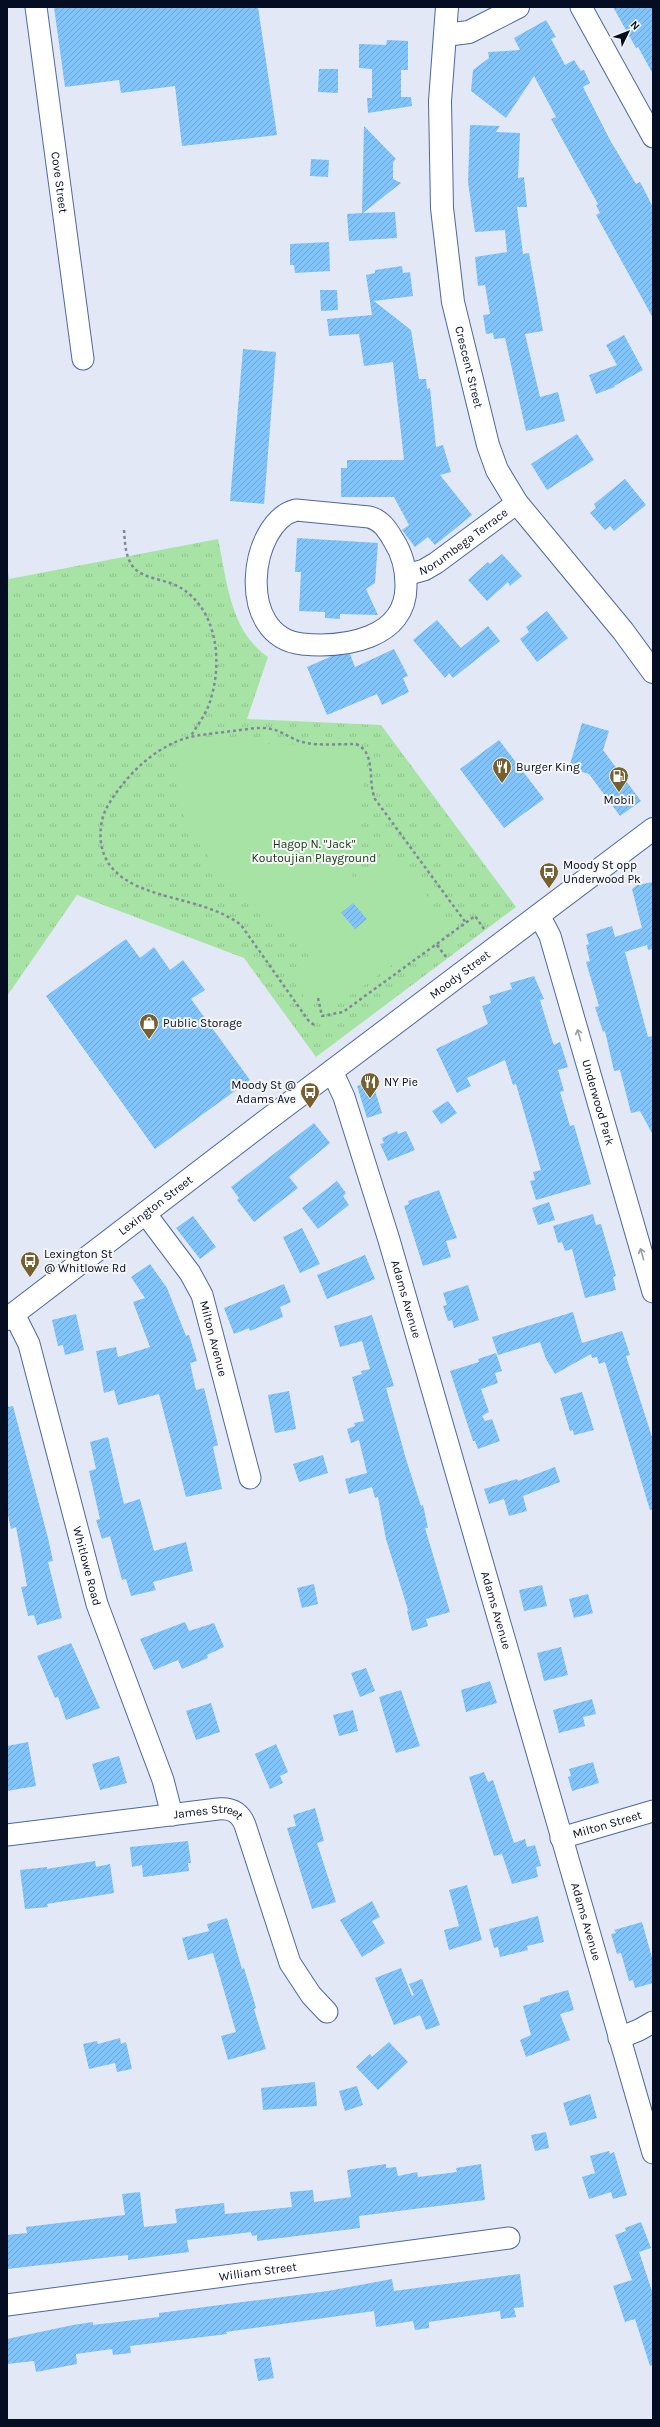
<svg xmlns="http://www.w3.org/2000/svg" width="660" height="2427" viewBox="0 0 660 2427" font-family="Karla,sans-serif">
  <defs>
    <pattern id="grass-tufts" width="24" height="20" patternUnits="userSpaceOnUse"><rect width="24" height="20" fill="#a7e3a4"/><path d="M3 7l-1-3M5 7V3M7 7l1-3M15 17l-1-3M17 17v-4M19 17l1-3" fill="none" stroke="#8ec28d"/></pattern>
    <pattern id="building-hatch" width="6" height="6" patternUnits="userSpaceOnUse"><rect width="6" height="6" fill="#81c4f9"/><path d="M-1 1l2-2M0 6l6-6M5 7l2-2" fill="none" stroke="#6ea7d5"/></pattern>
  </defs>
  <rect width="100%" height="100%" fill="#e2e8f5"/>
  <!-- grass -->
  <path fill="url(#grass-tufts)" d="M 218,539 C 227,581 230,631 268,657 L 247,719 L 381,725 L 516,907 L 316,1057 L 244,958 L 77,895 L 7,996 L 7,566 L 9,579 Z"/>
  <!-- pitch -->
  <path fill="#a7e3a4" d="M 188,742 L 356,746 L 367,760 L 351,887 L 396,855 L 448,924 L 340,1003 L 307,1001 L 289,975 L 318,951 C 260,918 139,818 188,742 Z"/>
  <!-- building -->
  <path fill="url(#building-hatch)" d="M 54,7 L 258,7 L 277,135 L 182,146 L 175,86 L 121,93 L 119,80 L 65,87 Z
    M 613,7 L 653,7 L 653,74 L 638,47 L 636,48 Z
    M 546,20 L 556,37 L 551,39 L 565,65 L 574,60 L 581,71 L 584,70 L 590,83 L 583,87 L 610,140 L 636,184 L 640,182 L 653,207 L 653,318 L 596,215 L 600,213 L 596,205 L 598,204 L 551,119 L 556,117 L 534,76 L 506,118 L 471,91 L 473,70 L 489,58 L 488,52 L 520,50 L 514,38 Z
    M 387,40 L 408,41 L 408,70 L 401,70 L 401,97 L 411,97 L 412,106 L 368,113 L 367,98 L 372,98 L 372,69 L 359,68 L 359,44 L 386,45 Z
    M 319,69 L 338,69 L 338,93 L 318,92 Z
    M 470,125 L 500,126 L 496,132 L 520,133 L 518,178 L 524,177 L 527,207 L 517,207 L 523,254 L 529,253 L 543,331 L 525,334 L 540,397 L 558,392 L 565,421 L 526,431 L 505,338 L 494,339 L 493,333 L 486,334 L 483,315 L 490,314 L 485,285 L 478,286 L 475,257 L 507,252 L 505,230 L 475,232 L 468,182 Z
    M 364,126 L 396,159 L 393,162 L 393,179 L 401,183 L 363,213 L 395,212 L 397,238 L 349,241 L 347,214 L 362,213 Z
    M 311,159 L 329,160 L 328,177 L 310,176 Z
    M 329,242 L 330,271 L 295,273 L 294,265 L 290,265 L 290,244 Z
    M 402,266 L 403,273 L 410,272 L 413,296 L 374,301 L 411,330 L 419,379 L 426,379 L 427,389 L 430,388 L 436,447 L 443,445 L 451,472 L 440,475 L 472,515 L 435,545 L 428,537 L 415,547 L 402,530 L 409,525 L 394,497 L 341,497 L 341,468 L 347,468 L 347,460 L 404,460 L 393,362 L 364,366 L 359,334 L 329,336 L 327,319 L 372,315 L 366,275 L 375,273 L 375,270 Z
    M 320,290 L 337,290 L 338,310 L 321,311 Z
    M 624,335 L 643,370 L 614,386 L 615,387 L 596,394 L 589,375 L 617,365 L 606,345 Z
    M 243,349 L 276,352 L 264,504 L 230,501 Z
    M 577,434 L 594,460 L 547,490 L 531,464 Z
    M 625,479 L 646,505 L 614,531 L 610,526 L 605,530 L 590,513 L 596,508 L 594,504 Z
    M 297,538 L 378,543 L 375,583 L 366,589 L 378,615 L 340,614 L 340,619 L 325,618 L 325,612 L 299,611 L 301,572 L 295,572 Z
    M 502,554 L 522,576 L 510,586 L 508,582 L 487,601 L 468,580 L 488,562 L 490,564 Z
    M 547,611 L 568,638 L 537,662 L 520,639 L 529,632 L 526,627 Z
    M 437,620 L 461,648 L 488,626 L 500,641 L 453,678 L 449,673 L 445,678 L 413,640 Z
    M 394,649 L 408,676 L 403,678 L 409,692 L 382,705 L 377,694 L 327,715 L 307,667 L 332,656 L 350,654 L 355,667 Z
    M 582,723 L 609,731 L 603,750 L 641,801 L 620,816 L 589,774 L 569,768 Z
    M 499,740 L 544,799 L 504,828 L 460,769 Z
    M 653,882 L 653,949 L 648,950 L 647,945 L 625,952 L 648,1037 L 653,1036 L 653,1135 L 640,1111 L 631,1113 L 620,1070 L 614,1071 L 605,1031 L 603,1032 L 595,1007 L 599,1006 L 586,962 L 590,961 L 586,945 L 589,944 L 586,934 L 612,926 L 615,937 L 642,928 L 632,889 L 637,885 Z
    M 353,903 L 367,919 L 355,929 L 341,913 Z
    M 126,939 L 140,958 L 154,947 L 170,970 L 183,960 L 205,990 L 191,999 L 250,1080 L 155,1149 L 46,996 Z
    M 534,976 L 544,999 L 540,1000 L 552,1040 L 554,1045 L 560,1042 L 568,1067 L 558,1070 L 564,1091 L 560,1092 L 570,1126 L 574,1125 L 591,1184 L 536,1200 L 530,1181 L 535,1180 L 533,1172 L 541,1170 L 516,1084 L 513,1085 L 505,1060 L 467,1078 L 471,1086 L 457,1093 L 436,1049 L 488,1024 L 482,1006 L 491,1003 L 489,996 L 512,989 L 510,983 Z
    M 372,1081 L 382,1113 L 367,1118 L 357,1086 Z
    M 448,1101 L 457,1113 L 441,1124 L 432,1111 Z
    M 314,1123 L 330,1143 L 289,1177 L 298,1188 L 254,1222 L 237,1200 L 239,1198 L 231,1187 Z
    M 397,1131 L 398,1134 L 406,1131 L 415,1150 L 388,1161 L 380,1144 L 384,1143 L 382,1138 Z
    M 337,1181 L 346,1193 L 343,1196 L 349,1205 L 318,1229 L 302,1208 Z
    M 439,1190 L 457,1238 L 446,1241 L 451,1257 L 423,1266 L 404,1206 L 409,1204 L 408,1201 Z
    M 549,1202 L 555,1220 L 538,1225 L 532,1208 Z
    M 593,1214 L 596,1225 L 601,1224 L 616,1276 L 613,1277 L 616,1290 L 585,1298 L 572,1249 L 565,1251 L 562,1242 L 558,1243 L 553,1226 Z
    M 193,1216 L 216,1247 L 200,1259 L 176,1228 Z
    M 302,1228 L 320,1264 L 300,1273 L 283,1237 Z
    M 365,1255 L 375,1279 L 327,1299 L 317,1275 Z
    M 150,1264 L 167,1288 L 186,1336 L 189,1335 L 197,1361 L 190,1363 L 196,1390 L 204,1388 L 218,1445 L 213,1447 L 222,1489 L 186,1497 L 159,1394 L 118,1405 L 114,1390 L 104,1393 L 96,1351 L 116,1347 L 118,1357 L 150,1347 L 133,1302 L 145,1298 L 131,1277 Z
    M 284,1284 L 291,1302 L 280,1307 L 283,1317 L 250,1331 L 249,1328 L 234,1334 L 224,1308 Z
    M 468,1285 L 479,1320 L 454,1328 L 452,1320 L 448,1321 L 443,1306 L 447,1305 L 443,1293 Z
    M 573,1312 L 582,1343 L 622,1331 L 630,1355 L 626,1356 L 653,1440 L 653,1509 L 650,1510 L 605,1362 L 599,1364 L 597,1357 L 592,1358 L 591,1354 L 555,1374 L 546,1359 L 540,1342 L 498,1355 L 492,1337 Z
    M 76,1314 L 84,1350 L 65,1355 L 63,1345 L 58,1346 L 52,1320 Z
    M 372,1315 L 394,1386 L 386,1388 L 406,1459 L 421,1506 L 423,1505 L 428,1528 L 425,1528 L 450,1612 L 426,1619 L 428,1626 L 412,1631 L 407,1611 L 408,1610 L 386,1539 L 378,1497 L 375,1498 L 372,1487 L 349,1494 L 345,1479 L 367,1473 L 359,1440 L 351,1443 L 347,1429 L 355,1426 L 354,1423 L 364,1421 L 352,1377 L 362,1374 L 361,1371 L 370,1369 L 362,1341 L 340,1347 L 334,1326 Z
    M 496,1353 L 502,1371 L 495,1373 L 498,1383 L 481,1389 L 489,1412 L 482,1416 L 485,1421 L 492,1419 L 500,1441 L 478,1449 L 475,1441 L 473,1441 L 450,1371 L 479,1362 L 478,1359 Z
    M 289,1391 L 296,1429 L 275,1433 L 268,1395 Z
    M 582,1392 L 594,1430 L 574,1435 L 573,1430 L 570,1431 L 560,1398 Z
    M 13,1406 L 48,1538 L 53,1561 L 48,1562 L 62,1618 L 37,1625 L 34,1615 L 28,1616 L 21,1587 L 27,1586 L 16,1527 L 11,1529 L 7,1510 L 7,1407 Z
    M 108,1437 L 124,1504 L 140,1499 L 154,1551 L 186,1542 L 193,1571 L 153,1582 L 156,1590 L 131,1596 L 126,1579 L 122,1580 L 110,1536 L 102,1539 L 96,1520 L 100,1519 L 89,1471 L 96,1469 L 90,1442 Z
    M 323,1455 L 328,1473 L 299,1482 L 293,1464 Z
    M 555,1467 L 560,1482 L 523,1496 L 527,1511 L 509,1516 L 504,1499 L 489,1504 L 484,1489 L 517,1479 L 518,1481 Z
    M 314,1584 L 318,1604 L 302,1608 L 297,1588 Z
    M 542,1585 L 547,1606 L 524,1611 L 519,1590 Z
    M 588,1594 L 593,1613 L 574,1618 L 569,1599 Z
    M 185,1622 L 189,1631 L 214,1623 L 224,1647 L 207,1655 L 208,1658 L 182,1669 L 178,1660 L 154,1670 L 140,1639 Z
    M 71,1643 L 100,1708 L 66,1720 L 58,1697 L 55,1698 L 37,1656 Z
    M 561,1647 L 568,1675 L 544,1681 L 537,1653 Z
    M 366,1668 L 375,1691 L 360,1697 L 351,1673 Z
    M 490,1681 L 497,1703 L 466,1712 L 461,1690 Z
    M 401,1690 L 420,1746 L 396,1753 L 379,1697 Z
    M 592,1699 L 596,1714 L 583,1717 L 585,1726 L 559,1733 L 553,1710 Z
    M 211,1703 L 220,1732 L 196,1740 L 186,1711 Z
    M 353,1710 L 358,1731 L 339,1736 L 333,1715 Z
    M 28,1742 L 36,1786 L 7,1791 L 7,1746 Z
    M 276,1744 L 288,1772 L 280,1776 L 283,1783 L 270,1789 L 255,1754 Z
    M 119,1756 L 127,1783 L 100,1790 L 92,1764 Z
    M 593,1762 L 599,1783 L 572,1791 L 568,1777 L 571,1776 L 569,1769 Z
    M 484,1772 L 488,1782 L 493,1780 L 514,1843 L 525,1839 L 527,1847 L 535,1845 L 541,1866 L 536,1867 L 538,1877 L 512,1884 L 502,1854 L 494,1856 L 469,1777 Z
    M 315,1808 L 324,1841 L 317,1843 L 336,1902 L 312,1909 L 287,1828 L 296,1826 L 293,1815 Z
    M 188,1841 L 191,1863 L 188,1863 L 189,1871 L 143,1877 L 142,1865 L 132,1867 L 130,1847 Z
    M 95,1861 L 96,1867 L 110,1864 L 114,1893 L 47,1904 L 48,1907 L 25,1909 L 20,1870 L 47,1867 L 47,1869 Z
    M 467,1885 L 482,1940 L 449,1950 L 444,1930 L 459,1926 L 449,1890 Z
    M 372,1901 L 380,1917 L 372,1921 L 385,1943 L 362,1957 L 340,1920 Z
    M 538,1916 L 544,1942 L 527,1946 L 528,1950 L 500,1957 L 498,1947 L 494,1948 L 489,1929 Z
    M 227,1918 L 242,1969 L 244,1968 L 256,2008 L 254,2009 L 266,2049 L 228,2060 L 221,2036 L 236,2032 L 213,1953 L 188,1960 L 182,1938 L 209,1931 L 207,1924 Z
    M 642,1922 L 653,1961 L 653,1983 L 635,1988 L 633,1980 L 629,1981 L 621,1953 L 617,1954 L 611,1934 L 616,1933 L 614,1930 Z
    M 401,1968 L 412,1996 L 414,1995 L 409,1984 L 422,1979 L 440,2025 L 426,2030 L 420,2015 L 394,2025 L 375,1978 Z
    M 568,1990 L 574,2010 L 560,2014 L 570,2040 L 526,2057 L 520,2040 L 531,2035 L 523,2006 L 540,2001 L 540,1998 Z
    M 120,2038 L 121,2044 L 126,2042 L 132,2069 L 117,2072 L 115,2063 L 89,2069 L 83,2044 L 97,2041 L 98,2044 Z
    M 389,2042 L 408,2062 L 378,2090 L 356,2067 L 370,2054 L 372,2057 Z
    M 315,2082 L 317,2106 L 263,2110 L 261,2088 Z
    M 357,2086 L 363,2105 L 345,2111 L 339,2091 Z
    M 590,2094 L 597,2118 L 570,2126 L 563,2103 Z
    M 546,2132 L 549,2148 L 535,2151 L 531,2135 Z
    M 609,2151 L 610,2154 L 614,2152 L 627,2195 L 613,2199 L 611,2192 L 589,2199 L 582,2177 L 595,2173 L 590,2156 Z
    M 386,2164 L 386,2168 L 396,2167 L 398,2176 L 417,2172 L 418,2177 L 457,2172 L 456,2168 L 481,2164 L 485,2200 L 359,2216 L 360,2228 L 257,2241 L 257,2235 L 252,2236 L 251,2232 L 187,2240 L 189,2252 L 128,2260 L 128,2255 L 7,2269 L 7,2235 L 27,2233 L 26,2227 L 125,2215 L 122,2194 L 140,2192 L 144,2227 L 177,2223 L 175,2209 L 224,2203 L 225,2214 L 292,2207 L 290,2192 L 313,2190 L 314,2202 L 351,2197 L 347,2170 Z
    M 641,2222 L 651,2248 L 639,2252 L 653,2294 L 653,2365 L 650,2366 L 635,2319 L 625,2322 L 613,2286 L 632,2280 L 615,2235 L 626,2231 L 625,2228 Z
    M 520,2274 L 524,2307 L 514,2308 L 516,2317 L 501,2319 L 500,2311 L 429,2322 L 429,2328 L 415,2330 L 413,2321 L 376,2327 L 374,2311 L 226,2332 L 227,2334 L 130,2346 L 131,2353 L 113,2355 L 112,2349 L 76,2354 L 77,2364 L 36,2372 L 34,2361 L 7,2364 L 7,2339 L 73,2325 L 93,2322 L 93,2325 L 159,2317 L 159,2313 L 328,2291 L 392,2279 L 394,2291 Z
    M 270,2357 L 274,2378 L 258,2381 L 254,2359 Z"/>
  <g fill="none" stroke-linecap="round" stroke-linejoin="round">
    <defs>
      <g id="street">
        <path id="s1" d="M 36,7 L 83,359"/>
        <path d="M 581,7 L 653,137"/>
        <path d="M 296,510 L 369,517 C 382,520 388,531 394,541 C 403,555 406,569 406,585 C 407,639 344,648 302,644 C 235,637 249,522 296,510 Z"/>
        <path id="s2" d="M 406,575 L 424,570 L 436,563 L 517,503"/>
        <path id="s3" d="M 539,915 L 550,936 L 653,1292"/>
        <path id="s4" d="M 332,1071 L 344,1097 L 389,1240 L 653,2153"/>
        <path id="s5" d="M 145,1213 L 190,1273 L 202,1295 L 250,1478"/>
        <path id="s6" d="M 14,1314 L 29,1344 L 97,1604 L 163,1780 L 172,1815"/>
        <path id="s7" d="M 7,1835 L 218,1809 C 231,1808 240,1812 245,1825 L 290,1963 L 311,1995 L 327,2012"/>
        <path id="s8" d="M 561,1838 L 653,1811"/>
        <path d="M 619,2038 L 639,2030 L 653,2022"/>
        <path id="s9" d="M 7,2305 L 509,2238"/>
      </g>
      <g id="secondary">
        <path id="s10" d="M 447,7 L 440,101 L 442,208 L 453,302 L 488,445 L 497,470 L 517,503 L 623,631 L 653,672"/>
        <path d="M 445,35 L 469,32 L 518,7"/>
      </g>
      <g id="primary">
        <path id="s11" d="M 7,1319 L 267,1120 L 653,829"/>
      </g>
    </defs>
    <!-- street casing -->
    <use href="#street" stroke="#4d68a0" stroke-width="23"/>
    <!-- secondary casing -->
    <use href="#secondary" stroke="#4d68a0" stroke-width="24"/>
    <!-- primary casing -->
    <use href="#primary" stroke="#4d68a0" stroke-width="24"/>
    <!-- path -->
    <path stroke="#818899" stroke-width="2.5" stroke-dasharray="3 3" stroke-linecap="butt" d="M 124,530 C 125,543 125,557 134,568 C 146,580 167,579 181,588 C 220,612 223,669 208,707 C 204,717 196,727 191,736
      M 437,945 L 446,957 L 448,955
      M 318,998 L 322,1016 L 343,1012 L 475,916 L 484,929
      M 314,1025 L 308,1020 L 241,925 C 203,896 142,901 113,869 C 98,853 97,826 107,807 C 125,776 155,746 190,737 C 204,734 218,733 232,731 C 245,730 259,726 271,729 C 282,731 291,739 302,742 C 319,746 339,744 356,744 C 377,753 367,781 375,799 L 466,923"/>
    <!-- street -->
    <use href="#street" stroke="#fff" stroke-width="21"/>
    <!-- secondary -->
    <use href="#secondary" stroke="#fff" stroke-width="22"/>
    <!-- primary -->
    <use href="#primary" stroke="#fff" stroke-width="22"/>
  </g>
  <!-- one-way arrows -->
  <defs><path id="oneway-shaft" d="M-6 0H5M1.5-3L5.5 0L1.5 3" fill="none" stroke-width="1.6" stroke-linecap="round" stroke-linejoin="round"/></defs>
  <g stroke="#9b9ea7">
    <use href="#oneway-shaft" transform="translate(579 1035) rotate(-106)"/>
    <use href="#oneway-shaft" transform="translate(642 1254) rotate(-106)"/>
  </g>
  <!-- icons -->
  <defs>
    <symbol id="restaurant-pin" viewBox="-11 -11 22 30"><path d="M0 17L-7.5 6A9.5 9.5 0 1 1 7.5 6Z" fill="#776030" stroke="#f5f5f5"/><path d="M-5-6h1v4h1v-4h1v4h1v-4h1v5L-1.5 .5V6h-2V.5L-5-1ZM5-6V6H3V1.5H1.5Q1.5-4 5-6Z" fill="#fff"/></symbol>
    <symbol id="fuel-pin" viewBox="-11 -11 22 30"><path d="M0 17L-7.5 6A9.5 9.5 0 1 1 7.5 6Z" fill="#776030" stroke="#f5f5f5"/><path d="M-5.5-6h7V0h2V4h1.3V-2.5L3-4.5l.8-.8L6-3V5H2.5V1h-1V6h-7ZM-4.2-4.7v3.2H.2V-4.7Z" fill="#fff"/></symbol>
    <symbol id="bus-pin" viewBox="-11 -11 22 30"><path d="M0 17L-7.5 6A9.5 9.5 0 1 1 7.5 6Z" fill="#776030" stroke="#f5f5f5"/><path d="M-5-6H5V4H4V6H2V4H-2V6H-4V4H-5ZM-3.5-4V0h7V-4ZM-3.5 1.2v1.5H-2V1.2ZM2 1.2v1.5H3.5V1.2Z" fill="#fff"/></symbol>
    <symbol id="shop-pin" viewBox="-11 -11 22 30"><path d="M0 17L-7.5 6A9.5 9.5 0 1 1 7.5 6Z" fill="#776030" stroke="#f5f5f5"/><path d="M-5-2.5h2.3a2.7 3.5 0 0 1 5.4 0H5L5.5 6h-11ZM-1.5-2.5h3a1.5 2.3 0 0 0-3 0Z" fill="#fff"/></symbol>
  </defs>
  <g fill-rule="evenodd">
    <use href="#restaurant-pin" x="491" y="756" width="22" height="30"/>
    <use href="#fuel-pin" x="608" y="765" width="22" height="30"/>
    <use href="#bus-pin" x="538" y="861" width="22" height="30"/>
    <use href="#shop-pin" x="138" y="1012" width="22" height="30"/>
    <use href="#restaurant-pin" x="359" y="1071" width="22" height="30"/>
    <use href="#bus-pin" x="299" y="1081" width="22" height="30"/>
    <use href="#bus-pin" x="19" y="1250" width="22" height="30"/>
  </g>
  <g text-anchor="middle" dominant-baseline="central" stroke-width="4" stroke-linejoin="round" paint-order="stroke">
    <!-- street labels -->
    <g font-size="12" fill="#040d22" stroke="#f5f5f5">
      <text stroke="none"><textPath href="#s1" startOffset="177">Cove Street</textPath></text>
      <text stroke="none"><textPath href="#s10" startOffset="363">Crescent Street</textPath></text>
      <text stroke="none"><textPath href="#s2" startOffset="67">Norumbega Terrace</textPath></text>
      <text stroke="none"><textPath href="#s11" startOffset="569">Moody Street</textPath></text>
      <text stroke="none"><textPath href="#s3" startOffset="197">Underwood Park</textPath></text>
      <text stroke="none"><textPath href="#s11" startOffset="187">Lexington Street</textPath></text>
      <text stroke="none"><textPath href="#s4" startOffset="240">Adams Avenue</textPath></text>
      <text stroke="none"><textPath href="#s5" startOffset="145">Milton Avenue</textPath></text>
      <text stroke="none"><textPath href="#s6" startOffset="263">Whitlowe Road</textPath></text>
      <text stroke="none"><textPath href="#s4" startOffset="564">Adams Avenue</textPath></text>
      <text stroke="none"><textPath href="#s7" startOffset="203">James Street</textPath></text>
      <text stroke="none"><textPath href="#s8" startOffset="48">Milton Street</textPath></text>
      <text stroke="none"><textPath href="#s4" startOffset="888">Adams Avenue</textPath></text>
      <text stroke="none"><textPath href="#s9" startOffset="253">William Street</textPath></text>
    </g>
    <!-- poi labels -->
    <g font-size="12" fill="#040d22" stroke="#f5f5f5" text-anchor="start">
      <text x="516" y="767">Burger King</text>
      <text x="619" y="800" text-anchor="middle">Mobil</text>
      <text x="563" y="865">Moody St opp<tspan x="563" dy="14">Underwood Pk</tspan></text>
      <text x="163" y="1023">Public Storage</text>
      <text x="384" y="1082">NY Pie</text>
      <text x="296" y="1085" text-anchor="end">Moody St @<tspan x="296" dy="14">Adams Ave</tspan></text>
      <text x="44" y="1254">Lexington St<tspan x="44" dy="14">@ Whitlowe Rd</tspan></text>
    </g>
    <!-- park labels -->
    <g font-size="12" fill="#103811" stroke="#f5f5f5">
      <text x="314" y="844">Hagop N. "Jack"<tspan x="314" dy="14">Koutoujian Playground</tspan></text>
    </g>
  </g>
  <!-- border -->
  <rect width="660" height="2427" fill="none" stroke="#040d22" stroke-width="16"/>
  <!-- north arrow -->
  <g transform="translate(628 32) rotate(47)" stroke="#f5f5f5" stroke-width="3" paint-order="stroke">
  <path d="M0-3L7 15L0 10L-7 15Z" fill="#040d22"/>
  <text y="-6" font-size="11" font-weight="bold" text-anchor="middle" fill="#040d22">N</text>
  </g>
</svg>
